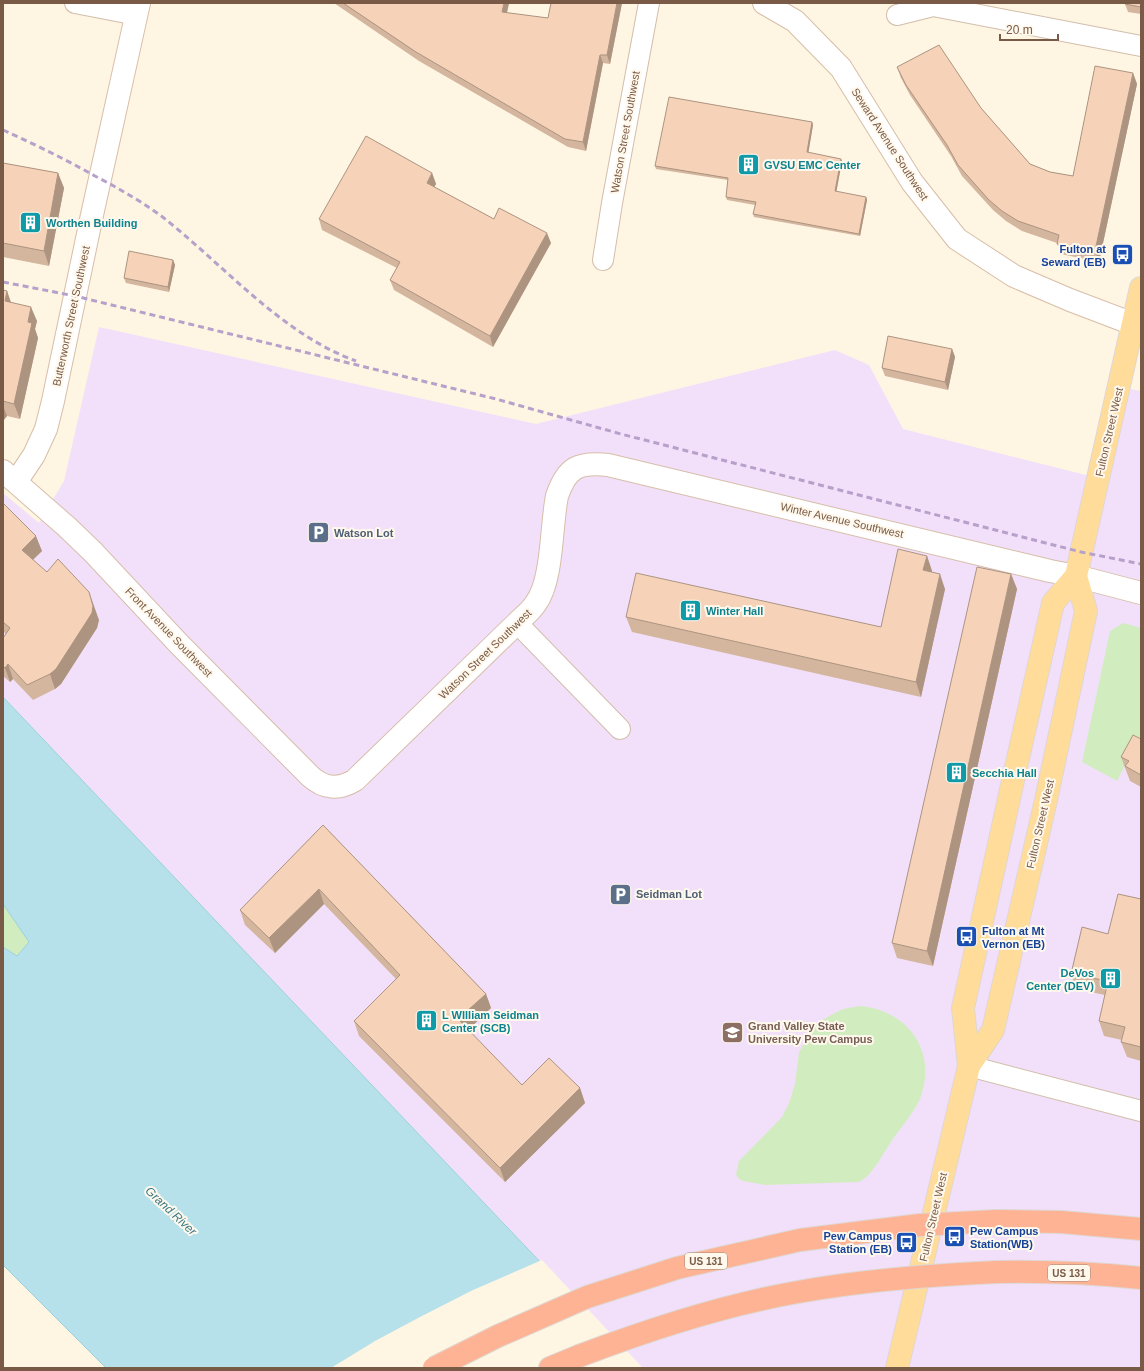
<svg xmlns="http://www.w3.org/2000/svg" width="1144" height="1371" viewBox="0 0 1144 1371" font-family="Arial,sans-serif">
  <rect width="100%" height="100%" fill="#fef5e3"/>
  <!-- education -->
  <path fill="#f2e0fb" d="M 99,327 L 536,424 L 835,350 L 869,365 L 903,429 L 1098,478 L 1119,387 L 1141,391 L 1141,1368 L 641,1368 L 3,697 L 3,493 L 39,523 L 64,481 Z"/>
  <!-- green -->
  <path fill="#d1edc0" d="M 1123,623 L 1141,628 L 1141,748 L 1135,746 L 1117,781 L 1082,762 L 1110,631 Z
    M 3,904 L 29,942 L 17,956 L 3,947 Z
    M 860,1006 C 907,1010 937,1050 921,1096 C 917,1109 899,1130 891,1142 C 882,1155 873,1175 859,1182 L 766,1185 L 743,1181 L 738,1178 L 736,1174 L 739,1161 L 782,1117 L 789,1103 L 795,1084 L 799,1052 L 811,1032 L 819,1022 L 831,1015 L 843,1009 Z"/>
  <!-- water -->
  <path fill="#b6e1ea" stroke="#9bd1dd" d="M 3,697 L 641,1368 L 106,1368 L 3,1265 L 3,947 L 17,956 L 29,942 L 3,904 Z"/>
  <!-- pier -->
  <path fill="#fef5e3" d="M 542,1260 L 643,1368 L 331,1368 L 375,1341 L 420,1317 L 473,1290 Z"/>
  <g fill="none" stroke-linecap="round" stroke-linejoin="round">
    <defs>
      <path id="street" d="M 75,3 L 137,15
        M 897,15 L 933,6 L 1141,46
        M 603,260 L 612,203 L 649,3
        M 517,623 L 620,729
        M 969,1066 L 1141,1111"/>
      <path id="secondary" d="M 764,3 L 795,21 L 841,68 L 912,182 L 957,239 L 1014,276 L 1070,300 L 1141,327
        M 3,471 L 67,527 L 93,552 L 179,644 L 310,776 C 324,789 339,790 355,780 L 517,623 C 523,617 531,611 536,603 C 553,580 551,525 557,496 C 567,467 578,462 608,465 L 1050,571 L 1076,576 L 1141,593
        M 16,482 L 34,455 L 46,429 L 53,401 L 92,215 L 139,3"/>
      <path id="primary" d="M 969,1066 L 993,1030 L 1046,800 L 1086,611 L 1076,576
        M 897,1368 L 969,1066 L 963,1008 L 1014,776 L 1053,603 L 1076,576 L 1141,288"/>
      <path id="highway" d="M 996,1221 L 1061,1222 L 1141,1229
        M 997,1272 C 1045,1271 1093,1273 1141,1278
        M 550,1368 L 579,1356"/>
    </defs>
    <!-- street casing -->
    <use href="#street" stroke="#d3beab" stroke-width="22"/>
    <!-- secondary casing -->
    <use href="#secondary" stroke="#d7bea8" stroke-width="24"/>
    <!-- primary casing -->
    <use href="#primary" stroke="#dfd7d3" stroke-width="24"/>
    <!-- highway casing -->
    <use href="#highway" stroke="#dfd7d3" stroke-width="24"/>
    <!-- street -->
    <use href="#street" stroke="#fff" stroke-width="20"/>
    <!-- secondary -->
    <use href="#secondary" stroke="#fff" stroke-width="22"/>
    <!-- primary -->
    <use href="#primary" stroke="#ffdc9a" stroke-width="22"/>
    <!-- highway -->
    <use href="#highway" stroke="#feb394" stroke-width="22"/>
    <!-- rail -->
    <path stroke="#b7a0c9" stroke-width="3" stroke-dasharray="6 4" stroke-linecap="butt" d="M 3,130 C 34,144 65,159 95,176 C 118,188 139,200 160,215 C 222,263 281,334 356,361
      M 3,282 L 75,296 L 496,399 L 621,434 L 1081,552 L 1141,564"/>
    <defs>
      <path id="highway-bridge" d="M 579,1356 C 650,1329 723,1305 798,1292 C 864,1280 930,1275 997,1272
        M 434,1368 L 498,1336 L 587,1297 L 677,1268 L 800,1240 L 920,1225 L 996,1221"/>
    </defs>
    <!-- highway-bridge casing -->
    <use href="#highway-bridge" stroke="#dfd7d3" stroke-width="24" stroke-linecap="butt"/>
    <!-- highway-bridge -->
    <use href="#highway-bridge" stroke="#feb394" stroke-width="22"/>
  </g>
  <!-- wall -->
  <path fill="#d4b59e" d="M 334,3 L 509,3 L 507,13 L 548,18 L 622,3 L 610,64 L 603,63 L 586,151 L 568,147 L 419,61 Z
    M 1141,3 L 1141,14 L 1128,12 L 1125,4 Z
    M 897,67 L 981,108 L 1030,164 L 1050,172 L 1073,176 L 1133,73 L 1137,84 L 1099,262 L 1061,254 L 1057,243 L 1022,231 L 1006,221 L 993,210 L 962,176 L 951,156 L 910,95 L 901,78 Z
    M 812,122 L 813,125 L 808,153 L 842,161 L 836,192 L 866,197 L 867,200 L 860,236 L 754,217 L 753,214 L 755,205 L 727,200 L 726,197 L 728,180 L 656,169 L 655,166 Z
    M 3,163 L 58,173 L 64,188 L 49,266 L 3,257 Z
    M 432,173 L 436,184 L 434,187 L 494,219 L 551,243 L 493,347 L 394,290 L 390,280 L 397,268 L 322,230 L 319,219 Z
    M 173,260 L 175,265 L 169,292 L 126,283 L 124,278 Z
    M 3,290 L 7,291 L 11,302 L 37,321 L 35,329 L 38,338 L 20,419 L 7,416 L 3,421 Z
    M 952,349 L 955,357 L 948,390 L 885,376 L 882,368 Z
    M 3,503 L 42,551 L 33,560 L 99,620 L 97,628 L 61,684 L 55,689 L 33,700 L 13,679 L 10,682 L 3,676 L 3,638 L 6,634 L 3,631 Z
    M 927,556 L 932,571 L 932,572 L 945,589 L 921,697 L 632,632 L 626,617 L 881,627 Z
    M 1011,574 L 1017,589 L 933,966 L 897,958 L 892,943 Z
    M 1141,739 L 1141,787 L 1130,781 L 1121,757 Z
    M 323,825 L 486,994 L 491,1008 L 468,1030 L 522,1085 L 580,1088 L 585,1103 L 505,1182 L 359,1036 L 354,1021 L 396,979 L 324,904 L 275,953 L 245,925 L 240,910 Z
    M 1141,899 L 1141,1061 L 1127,1057 L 1121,1042 L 1122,1040 L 1104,1036 L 1099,1021 L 1105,995 L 1076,989 L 1071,974 Z"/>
  <!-- shaded-wall -->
  <path fill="#ac9481" d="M 504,3 L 509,3 L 505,21 L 502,12 Z
    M 617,3 L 622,3 L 610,64 L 607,55 Z
    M 600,55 L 603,63 L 586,151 L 583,142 Z
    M 1133,73 L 1137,84 L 1099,262 L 1095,251 Z
    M 812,122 L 813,125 L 808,155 L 807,152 Z
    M 841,159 L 842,161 L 836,194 L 835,191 Z
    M 58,173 L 64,188 L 49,266 L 44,251 Z
    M 432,173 L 436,184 L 431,193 L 427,183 Z
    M 866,197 L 867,200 L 860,236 L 859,234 Z
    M 547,233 L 551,243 L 493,347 L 490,336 Z
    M 173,260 L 175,265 L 169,292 L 168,287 Z
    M 7,291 L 12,306 L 5,301 Z
    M 31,307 L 37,321 L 35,329 L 38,338 L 20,419 L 14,404 L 28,322 Z
    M 952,349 L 955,357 L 948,390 L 945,382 Z
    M 3,406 L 7,416 L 3,421 Z
    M 36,536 L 42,551 L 27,565 L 22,550 Z
    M 927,556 L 932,571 L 928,585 L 923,570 Z
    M 940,574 L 945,589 L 921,697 L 916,682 Z
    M 1011,574 L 1017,589 L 933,966 L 927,951 Z
    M 89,592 L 99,620 L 97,628 L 61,684 L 55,689 L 50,674 Z
    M 8,664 L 13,679 L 10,682 L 5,668 Z
    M 319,889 L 324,904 L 275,953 L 269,938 Z
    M 486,994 L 491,1008 L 464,1034 L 458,1019 Z
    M 580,1088 L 585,1103 L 505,1182 L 500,1168 Z"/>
  <!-- building -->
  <path fill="#f6d3b8" stroke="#ac9481" d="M 343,3 L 504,3 L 502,12 L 548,18 L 551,3 L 617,3 L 607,55 L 600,55 L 583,142 L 565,139 L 416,52 Z
    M 1125,3 L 1141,3 L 1141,7 L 1125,4 Z
    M 939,45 L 981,108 L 1030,164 L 1050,172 L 1073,176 L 1095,66 L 1133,73 L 1095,251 L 1057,244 L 1059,235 L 1018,221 L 1002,211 L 989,200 L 958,165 L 947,145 L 906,85 L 897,67 Z
    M 669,97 L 812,122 L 807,152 L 841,159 L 835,191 L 866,197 L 859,234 L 753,214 L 756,202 L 726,197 L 728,178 L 655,166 Z
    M 366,136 L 432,173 L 427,183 L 494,219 L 499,208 L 547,233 L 490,336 L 390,280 L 400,262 L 319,219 Z
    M 3,163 L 58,173 L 44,251 L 3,243 Z
    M 129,251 L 173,260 L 168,287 L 124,278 Z
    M 3,290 L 7,291 L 5,301 L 31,307 L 28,322 L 32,323 L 14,404 L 3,401 Z
    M 888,336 L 952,349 L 945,382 L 882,368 Z
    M 3,503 L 36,536 L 22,550 L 47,572 L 58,559 L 89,592 L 93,606 L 92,613 L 56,669 L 50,674 L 27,685 L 8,664 L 5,668 L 3,666 L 3,638 L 10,628 L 3,622 Z
    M 898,549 L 927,556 L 923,570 L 940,574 L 916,682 L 626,617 L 636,573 L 881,627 Z
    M 977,567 L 1011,574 L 927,951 L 892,943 Z
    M 1133,735 L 1141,739 L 1141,775 L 1125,766 L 1129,761 L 1121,757 Z
    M 323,825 L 486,994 L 458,1019 L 522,1085 L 549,1058 L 580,1088 L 500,1168 L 354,1021 L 400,975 L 319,889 L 269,938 L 240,910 Z
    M 1118,894 L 1141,899 L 1141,1047 L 1121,1042 L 1125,1027 L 1099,1021 L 1108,981 L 1071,974 L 1082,927 L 1108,934 Z"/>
  <!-- icons -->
  <defs>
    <symbol id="building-square" viewBox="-11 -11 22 22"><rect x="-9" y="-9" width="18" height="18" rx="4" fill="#0f9aa8" stroke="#fff8ec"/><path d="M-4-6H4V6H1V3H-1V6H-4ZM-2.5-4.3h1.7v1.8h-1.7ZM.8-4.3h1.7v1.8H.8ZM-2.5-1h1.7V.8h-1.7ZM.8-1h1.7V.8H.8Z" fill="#fff"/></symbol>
    <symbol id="bus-square" viewBox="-11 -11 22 22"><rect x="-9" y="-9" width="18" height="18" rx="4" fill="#1a4fb4" stroke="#fff8ec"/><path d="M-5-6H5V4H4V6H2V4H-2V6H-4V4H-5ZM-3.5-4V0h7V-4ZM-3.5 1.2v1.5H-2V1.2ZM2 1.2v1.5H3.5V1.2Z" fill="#fff"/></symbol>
    <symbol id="parking-square" viewBox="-11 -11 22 22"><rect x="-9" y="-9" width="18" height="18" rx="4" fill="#5c6f8a" stroke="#fff8ec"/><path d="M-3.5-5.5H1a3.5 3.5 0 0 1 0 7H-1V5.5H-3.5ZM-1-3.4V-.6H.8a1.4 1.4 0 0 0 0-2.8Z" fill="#fff"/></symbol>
    <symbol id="university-square" viewBox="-11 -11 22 22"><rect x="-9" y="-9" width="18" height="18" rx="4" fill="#8d6e63" stroke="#fff8ec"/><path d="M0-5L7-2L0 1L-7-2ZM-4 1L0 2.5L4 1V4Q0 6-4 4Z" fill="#fff"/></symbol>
  </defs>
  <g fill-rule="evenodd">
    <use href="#building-square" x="736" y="152" width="25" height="25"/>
    <use href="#building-square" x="18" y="210" width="25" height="25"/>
    <use href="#bus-square" x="1110" y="242" width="25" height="25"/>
    <use href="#parking-square" x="306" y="520" width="25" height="25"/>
    <use href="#building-square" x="678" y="598" width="25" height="25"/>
    <use href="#building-square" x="944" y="760" width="25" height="25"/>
    <use href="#parking-square" x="608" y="882" width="25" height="25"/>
    <use href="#bus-square" x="954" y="924" width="25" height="25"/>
    <use href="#building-square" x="1098" y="966" width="25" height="25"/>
    <use href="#building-square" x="414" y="1008" width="25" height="25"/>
    <use href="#university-square" x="720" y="1020" width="25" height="25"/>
    <use href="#bus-square" x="942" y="1224" width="25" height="25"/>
    <use href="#bus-square" x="894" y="1230" width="25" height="25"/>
  </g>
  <g text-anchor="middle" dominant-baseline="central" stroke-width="4" stroke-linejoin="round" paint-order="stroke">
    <!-- shield labels -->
    <g fill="#fff8ec" stroke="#a18978" stroke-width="1">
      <rect x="685" y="1253" width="42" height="16" rx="3"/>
      <rect x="1048" y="1265" width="42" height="16" rx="3"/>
    </g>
    <g font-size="10" font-weight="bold" fill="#795a46">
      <text x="706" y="1261">US 131</text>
      <text x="1069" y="1273">US 131</text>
    </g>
    <!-- street labels -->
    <g font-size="11" fill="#795a46" stroke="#fff8ec">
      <text transform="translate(625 132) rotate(-80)">Watson Street Southwest</text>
      <text transform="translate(890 144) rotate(57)">Seward Avenue Southwest</text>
      <text transform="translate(71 316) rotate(-78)">Butterworth Street Southwest</text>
      <text transform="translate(1109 432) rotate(-77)">Fulton Street West</text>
      <text transform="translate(842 520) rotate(13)">Winter Avenue Southwest</text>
      <text transform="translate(169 632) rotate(46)">Front Avenue Southwest</text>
      <text transform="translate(485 654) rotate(-44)">Watson Street Southwest</text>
      <text transform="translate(1040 824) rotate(-77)">Fulton Street West</text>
      <text transform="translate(933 1217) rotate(-77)">Fulton Street West</text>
    </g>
    <!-- culture labels -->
    <g font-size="11" font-weight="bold" fill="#0d838f" stroke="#fff8ec" text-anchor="start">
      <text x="764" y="165">GVSU EMC Center</text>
      <text x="46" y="223">Worthen Building</text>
      <text x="706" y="611">Winter Hall</text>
      <text x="972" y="773">Secchia Hall</text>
      <text x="1094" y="973" text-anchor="end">DeVos<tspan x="1094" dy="13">Center (DEV)</tspan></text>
      <text x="442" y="1015">L WIlliam Seidman<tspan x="442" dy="13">Center (SCB)</tspan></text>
    </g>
    <!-- transit labels -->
    <g font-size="11" font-weight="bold" fill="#164399" stroke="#fff8ec" text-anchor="end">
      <text x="1106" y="249">Fulton at<tspan x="1106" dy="13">Seward (EB)</tspan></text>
      <text x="982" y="931" text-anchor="start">Fulton at Mt<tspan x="982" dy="13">Vernon (EB)</tspan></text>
      <text x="970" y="1231" text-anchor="start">Pew Campus<tspan x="970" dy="13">Station(WB)</tspan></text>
      <text x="892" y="1236">Pew Campus<tspan x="892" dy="13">Station (EB)</tspan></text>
    </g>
    <!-- service labels -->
    <g font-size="11" font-weight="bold" fill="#4e5e75" stroke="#fff8ec" text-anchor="start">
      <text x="334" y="533">Watson Lot</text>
      <text x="636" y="894">Seidman Lot</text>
    </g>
    <!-- education labels -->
    <g font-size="11" font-weight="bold" fill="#785e54" stroke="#fff8ec" text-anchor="start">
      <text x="748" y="1026">Grand Valley State<tspan x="748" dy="13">University Pew Campus</tspan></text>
    </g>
    <!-- water labels -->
    <g font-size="12" font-style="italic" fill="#3b7987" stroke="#fff8ec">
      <text transform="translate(171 1211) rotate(43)">Grand River</text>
    </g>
  </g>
  <!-- border -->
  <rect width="1144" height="1371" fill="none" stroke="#795a46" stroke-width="8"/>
  <!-- scale -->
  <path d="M1000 34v6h58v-6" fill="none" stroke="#795a46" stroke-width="2"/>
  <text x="1006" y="34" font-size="12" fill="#795a46" stroke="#fff8ec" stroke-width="3" paint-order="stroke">20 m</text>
</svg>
